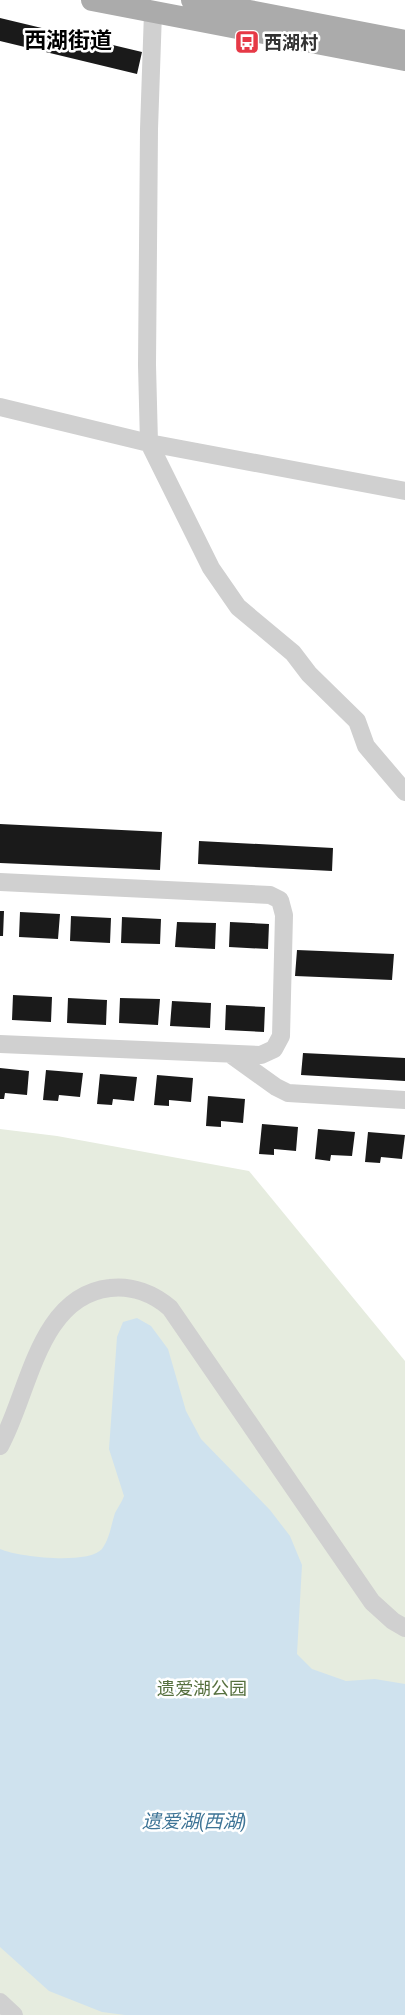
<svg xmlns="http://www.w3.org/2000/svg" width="405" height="2015" viewBox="0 0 405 2015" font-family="'Asap Condensed','Noto Sans SC',sans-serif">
  <rect width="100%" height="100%" fill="#fff"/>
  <!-- green -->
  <path fill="#e6ecdf" d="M 0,1129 L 57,1136 L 249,1171 L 405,1361 L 405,2015 L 0,2015 Z"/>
  <!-- water -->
  <path fill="#cfe2ee" d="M 137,1318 L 151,1326 L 168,1349 L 186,1411 L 201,1439 L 270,1510 L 290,1536 L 302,1565 L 297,1654 L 312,1669 L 346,1681 L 375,1679 L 405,1684 L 405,2015 L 125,2015 L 102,2012 L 49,1991 L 0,1947 L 0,1549 C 18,1557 88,1565 102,1549 C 110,1538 111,1525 115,1513 C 118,1507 122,1502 124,1496 L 109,1449 L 117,1337 L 123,1322 Z"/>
  <!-- building -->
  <path fill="#1a1a1a" d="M 0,18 L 142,52 L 137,74 L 0,41 Z
    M 0,824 L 162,832 L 160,870 L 0,863 Z
    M 199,841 L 333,848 L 332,871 L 198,864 Z
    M 0,911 L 4,911 L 3,936 L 0,936 Z
    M 20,912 L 60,914 L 58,939 L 19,937 Z
    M 71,916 L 111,918 L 110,943 L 70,941 Z
    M 122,917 L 161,919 L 160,944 L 121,943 Z
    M 177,922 L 216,923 L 215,949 L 175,947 Z
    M 230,922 L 269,924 L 268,949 L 229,947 Z
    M 297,950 L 394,954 L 392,980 L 295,976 Z
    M 13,995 L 52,997 L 51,1022 L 12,1020 Z
    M 68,998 L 107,1000 L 106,1025 L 67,1023 Z
    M 120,998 L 160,999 L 158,1025 L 119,1023 Z
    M 172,1001 L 211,1003 L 210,1028 L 170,1026 Z
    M 226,1005 L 265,1007 L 264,1032 L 225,1030 Z
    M 303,1053 L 405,1058 L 405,1081 L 301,1075 Z
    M 0,1068 L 29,1071 L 27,1095 L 5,1093 L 4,1099 L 0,1099 Z
    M 46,1070 L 83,1073 L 80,1097 L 59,1095 L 58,1101 L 43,1100 Z
    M 100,1074 L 137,1077 L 134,1101 L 113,1099 L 112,1105 L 97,1104 Z
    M 157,1075 L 193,1078 L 191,1102 L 169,1100 L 169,1106 L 154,1105 Z
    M 208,1096 L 245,1099 L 243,1123 L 221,1121 L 221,1127 L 206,1126 Z
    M 262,1124 L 298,1127 L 296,1151 L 274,1149 L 274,1155 L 259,1154 Z
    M 318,1129 L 355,1132 L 352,1156 L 331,1155 L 330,1161 L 315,1159 Z
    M 368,1132 L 405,1135 L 402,1159 L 381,1157 L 380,1163 L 365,1162 Z"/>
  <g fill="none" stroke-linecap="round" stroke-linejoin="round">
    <!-- minor -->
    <path stroke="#d0d0d0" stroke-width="18" d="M 153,12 L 149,129 L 147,365 L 149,443 L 211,568 L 238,607 L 293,653 L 309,674 L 357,721 L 366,746 L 405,792
      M 0,407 L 149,443 L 405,491
      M 0,882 L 270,895 L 280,900 L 284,915 L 281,1036 L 274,1049 L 261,1055 L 0,1044
      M 230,1054 L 276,1087 L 288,1093 L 405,1100
      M 0,1446 C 29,1394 38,1296 110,1288 C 132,1285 154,1294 170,1308 L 372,1602 L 393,1621 L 405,1628
      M 0,2002 L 14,2015"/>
    <!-- major -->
    <path stroke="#ababab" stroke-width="22" d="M 92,0 L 405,60
      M 192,0 L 405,41"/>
  </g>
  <!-- icons -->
  <defs>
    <symbol id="bus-square" viewBox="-11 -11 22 22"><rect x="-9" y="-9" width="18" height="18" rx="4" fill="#e63946" stroke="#fff"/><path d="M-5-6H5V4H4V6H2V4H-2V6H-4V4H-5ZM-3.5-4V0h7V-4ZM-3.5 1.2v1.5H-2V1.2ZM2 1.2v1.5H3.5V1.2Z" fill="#fff"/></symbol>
  </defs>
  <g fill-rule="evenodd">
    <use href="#bus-square" x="233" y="28" width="28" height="28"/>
  </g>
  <g text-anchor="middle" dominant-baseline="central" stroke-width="5" stroke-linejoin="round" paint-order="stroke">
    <!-- poi labels -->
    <g font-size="18" font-weight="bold" fill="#333" stroke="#fff" text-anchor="start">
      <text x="264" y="42">西湖村</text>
    </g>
    <!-- park labels -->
    <g font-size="18" fill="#56703f" stroke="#fff">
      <text x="202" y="1688">遗爱湖公园</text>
    </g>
    <!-- water labels -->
    <g font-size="19" font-style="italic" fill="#3f7597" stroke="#fff">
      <text x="194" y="1821">遗爱湖(西湖)</text>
    </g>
    <!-- district labels -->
    <g font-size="22" font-weight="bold" fill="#000" stroke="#fff">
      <text x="68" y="40">西湖街道</text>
    </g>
  </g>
</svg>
